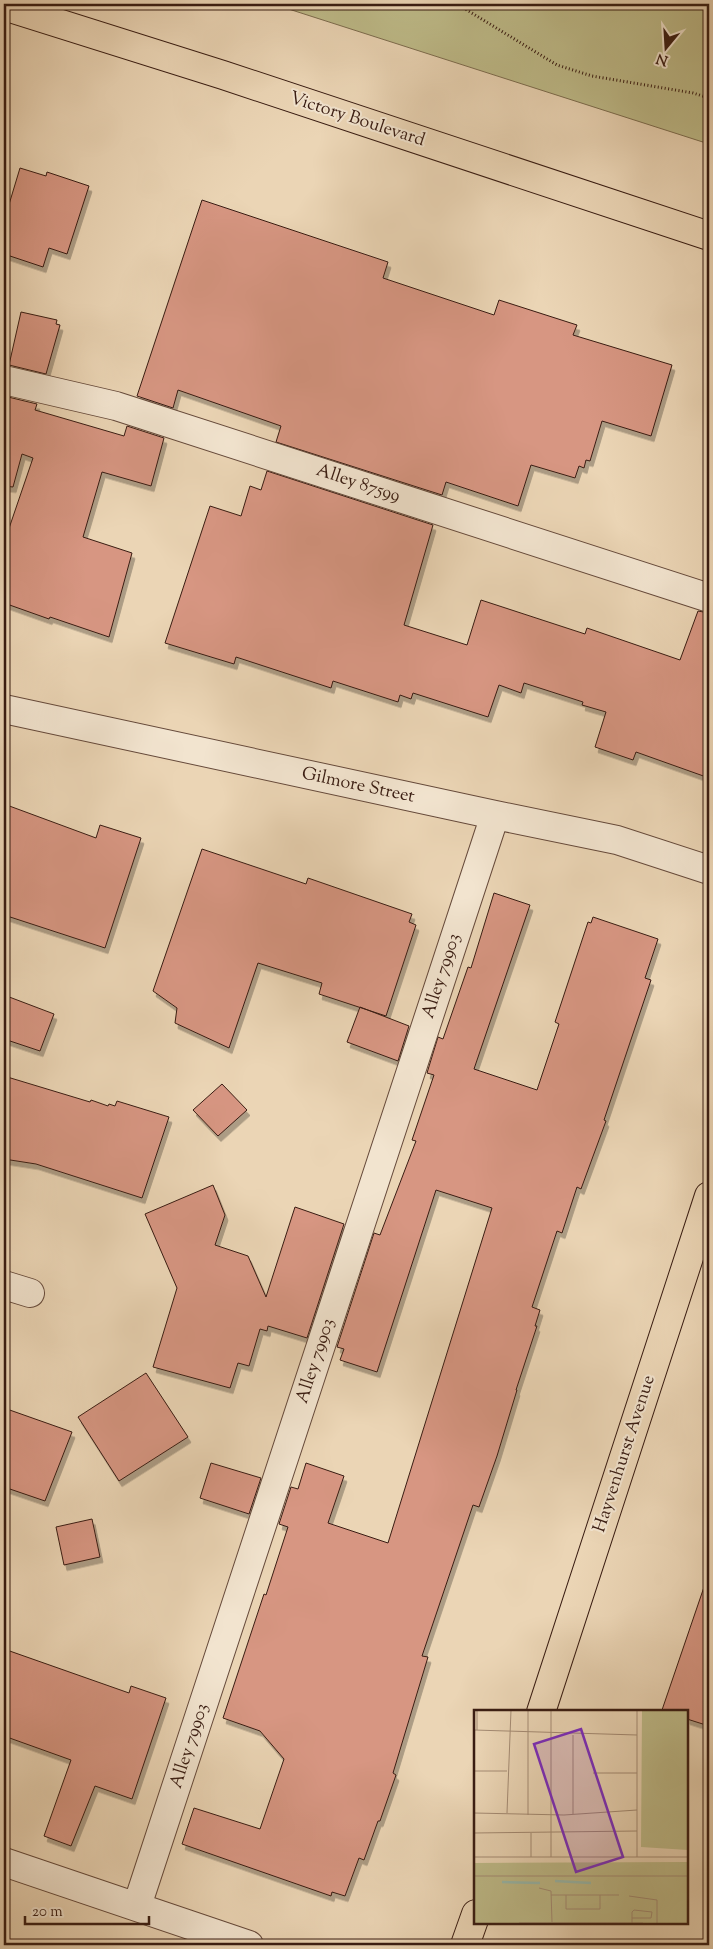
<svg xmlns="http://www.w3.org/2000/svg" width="713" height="1949" viewBox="0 0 713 1949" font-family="'Sorts Mill Goudy',serif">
  <defs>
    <filter id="shadow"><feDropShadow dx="3" dy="5.5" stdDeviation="0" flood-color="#0004"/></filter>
  </defs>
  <rect width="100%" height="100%" fill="#ebd5b5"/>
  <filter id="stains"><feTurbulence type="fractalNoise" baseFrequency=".004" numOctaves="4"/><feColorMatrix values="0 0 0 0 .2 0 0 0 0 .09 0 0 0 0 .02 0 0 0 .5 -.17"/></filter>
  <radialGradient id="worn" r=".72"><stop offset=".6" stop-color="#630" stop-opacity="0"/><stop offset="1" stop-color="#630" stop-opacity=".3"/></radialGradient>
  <!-- green -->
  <path fill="#bebb89" stroke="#7c6c4e" d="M 273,4 L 709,4 L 709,144 Z"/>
  <!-- building -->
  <path fill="#d79682" stroke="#391c12" filter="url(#shadow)" d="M 20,168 L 46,176 L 47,172 L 89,186 L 67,254 L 49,248 L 43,267 L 4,254 L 4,221 Z
    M 202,200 L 388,262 L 383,278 L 494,315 L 499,300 L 577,325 L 573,335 L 672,365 L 651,436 L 602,421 L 590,461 L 586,460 L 584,468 L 579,466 L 575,478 L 531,465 L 518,506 L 446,482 L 442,495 L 276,442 L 281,426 L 178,390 L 173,408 L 137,396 Z
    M 21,312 L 57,320 L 56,324 L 60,325 L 46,374 L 9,365 Z
    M 4,396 L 37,404 L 35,410 L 124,436 L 127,426 L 164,438 L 151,486 L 102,472 L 83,537 L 132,553 L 109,637 L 50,617 L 49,619 L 4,603 L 4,543 L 33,458 L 22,454 L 13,487 L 4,486 Z
    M 267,471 L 433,525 L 404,625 L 467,645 L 481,600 L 585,634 L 587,628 L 680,660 L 698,611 L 709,613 L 709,778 L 636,752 L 633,760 L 595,747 L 606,712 L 582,705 L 583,702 L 524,683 L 521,693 L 499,685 L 488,717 L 413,693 L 411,699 L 400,695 L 398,702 L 333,681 L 331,688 L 236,657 L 234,664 L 165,643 L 210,506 L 241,516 L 250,486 L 261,490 Z
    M 4,804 L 96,838 L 100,825 L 141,838 L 105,948 L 4,915 Z
    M 202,849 L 306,884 L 308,878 L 412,914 L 409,922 L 416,925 L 386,1016 L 319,994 L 322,983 L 258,963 L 229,1048 L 175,1023 L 177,1008 L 153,991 Z
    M 494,893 L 530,905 L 474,1069 L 537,1090 L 559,1024 L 555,1022 L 588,922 L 591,923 L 593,917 L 658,939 L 645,978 L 651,980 L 604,1120 L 606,1121 L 581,1189 L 577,1187 L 562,1233 L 557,1231 L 532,1307 L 540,1310 L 535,1326 L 537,1326 L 516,1390 L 517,1390 L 497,1456 L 479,1507 L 473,1505 L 422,1656 L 428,1657 L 393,1773 L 396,1775 L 380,1821 L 378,1821 L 364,1860 L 359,1858 L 345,1896 L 332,1892 L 331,1896 L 182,1844 L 194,1808 L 260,1829 L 284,1759 L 260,1731 L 223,1718 L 264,1594 L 266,1595 L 288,1527 L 279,1524 L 291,1487 L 298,1489 L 306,1463 L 344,1476 L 328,1523 L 388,1543 L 492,1208 L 436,1190 L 377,1372 L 340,1360 L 344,1349 L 337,1347 L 374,1233 L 380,1235 L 416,1141 L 412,1140 L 434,1075 L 427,1073 L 438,1037 L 443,1039 L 468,967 L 471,968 Z
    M 4,995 L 54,1014 L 40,1051 L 4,1039 Z
    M 360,1007 L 409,1026 L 398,1061 L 347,1042 Z
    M 4,1076 L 90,1102 L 91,1100 L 108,1106 L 109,1104 L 115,1106 L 117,1101 L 169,1117 L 142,1198 L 36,1164 L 4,1159 Z
    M 222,1084 L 247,1110 L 218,1136 L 193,1110 Z
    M 213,1185 L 225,1215 L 215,1245 L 248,1256 L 266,1297 L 295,1207 L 344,1224 L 307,1338 L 268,1326 L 267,1331 L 260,1329 L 249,1366 L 238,1363 L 230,1388 L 153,1367 L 177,1288 L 145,1214 Z
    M 146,1373 L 188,1437 L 119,1481 L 78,1417 Z
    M 4,1408 L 72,1432 L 45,1501 L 4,1487 Z
    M 211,1463 L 261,1478 L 249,1514 L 200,1498 Z
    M 92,1519 L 100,1557 L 64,1565 L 56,1527 Z
    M 704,1587 L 709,1588 L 709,1726 L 687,1719 L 687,1712 L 662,1710 Z
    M 4,1649 L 129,1693 L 131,1686 L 166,1698 L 132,1799 L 95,1786 L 71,1846 L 44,1836 L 71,1760 L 4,1736 Z"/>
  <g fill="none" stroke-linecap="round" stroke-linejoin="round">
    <defs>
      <path id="minor" d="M 4,380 L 116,406 L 709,598
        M 4,709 L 495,815 L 617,840 L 709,870
        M 4,1285 L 30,1293
        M 4,1862 L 249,1945
        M 137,1906 L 495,815"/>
      <path id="major" d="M 4,6 L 223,75 L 709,236
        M 541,1712 L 709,1196
        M 465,1945 L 476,1914"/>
    </defs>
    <!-- minor casing -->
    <use href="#minor" stroke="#664a3b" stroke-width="30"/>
    <!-- major casing -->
    <use href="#major" stroke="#391c12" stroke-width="30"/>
    <!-- path -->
    <path stroke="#391c12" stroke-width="3" stroke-dasharray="1 2.5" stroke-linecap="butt" d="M 457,4 L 557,65 L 592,76 L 693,93 L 709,98"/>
    <!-- minor -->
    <use href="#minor" stroke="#f2e4cf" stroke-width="28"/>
    <!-- major -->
    <use href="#major" stroke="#ebd5b5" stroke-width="28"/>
  </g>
  <g text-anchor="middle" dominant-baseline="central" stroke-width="4" stroke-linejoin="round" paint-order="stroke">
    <!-- street labels -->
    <g font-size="18" fill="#391c12" stroke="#f2e4cf">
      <text transform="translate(357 120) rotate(18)">Victory Boulevard</text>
      <text transform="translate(358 484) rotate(18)">Alley 87599</text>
      <text transform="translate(358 786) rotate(12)">Gilmore Street</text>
      <text transform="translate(442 976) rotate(-72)">Alley 79903</text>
      <text transform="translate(316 1361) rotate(-72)">Alley 79903</text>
      <text transform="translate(625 1454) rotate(-72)">Hayvenhurst Avenue</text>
      <text transform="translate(190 1746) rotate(-72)">Alley 79903</text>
    </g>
  </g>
  <!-- overview -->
  <g transform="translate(474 1710)">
    <rect width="214" height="214" fill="#ebd5b5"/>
    <path d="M 168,0 L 214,0 L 214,140 L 167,137 ZM 214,152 L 214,213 L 0,213 L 0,153 Z" fill="#bebb89"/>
    <path fill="none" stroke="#98b9ab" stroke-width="2.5" d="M 81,171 L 117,173M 28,172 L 66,173"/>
    <path fill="none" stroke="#a48b74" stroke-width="1" d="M 3,0 L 3,20M 163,0 L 163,147M 0,20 L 163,25M 0,61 L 33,61M 119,63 L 163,63M 0,103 L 90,105 L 163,100M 33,103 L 37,0M 99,104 L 99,25M 54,105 L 54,0M 0,123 L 163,121M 57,123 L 57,147M 0,147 L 214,147M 77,147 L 77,0M 0,166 L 214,166M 65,178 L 77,181 L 78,212M 77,185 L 126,185 L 126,199 L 92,199 L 92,185M 126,185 L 145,185M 155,186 L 183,190 L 183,213M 45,213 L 169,213M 158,213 L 158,202 L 160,200 L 178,202 L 177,208 L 158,208"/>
    <path fill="#7b2cbf" fill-opacity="0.15" stroke="#7b2cbf" stroke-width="2.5" d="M 107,19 L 149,147 L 102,162 L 60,34 Z"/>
    <rect width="214" height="214" fill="none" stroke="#391c12" stroke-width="2.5"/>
  </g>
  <!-- margin -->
  <rect width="713" height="1949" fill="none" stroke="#ebd5b5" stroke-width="20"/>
  <rect x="5" y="5" width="703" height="1939" fill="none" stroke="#391c12" stroke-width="2.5"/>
  <rect x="10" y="10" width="693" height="1929" fill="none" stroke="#391c12"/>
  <!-- north arrow -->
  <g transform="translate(666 48) rotate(198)" stroke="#f2e4cf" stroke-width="4" paint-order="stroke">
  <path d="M0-4L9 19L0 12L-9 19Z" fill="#391c12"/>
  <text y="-8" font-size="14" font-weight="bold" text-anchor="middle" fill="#391c12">N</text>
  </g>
  <!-- scale -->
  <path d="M25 1916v8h124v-8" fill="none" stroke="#391c12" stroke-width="2.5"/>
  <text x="32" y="1916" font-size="15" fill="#391c12" stroke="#f2e4cf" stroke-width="4" paint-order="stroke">20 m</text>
  <rect width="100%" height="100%" filter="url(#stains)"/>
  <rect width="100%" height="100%" fill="url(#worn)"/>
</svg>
